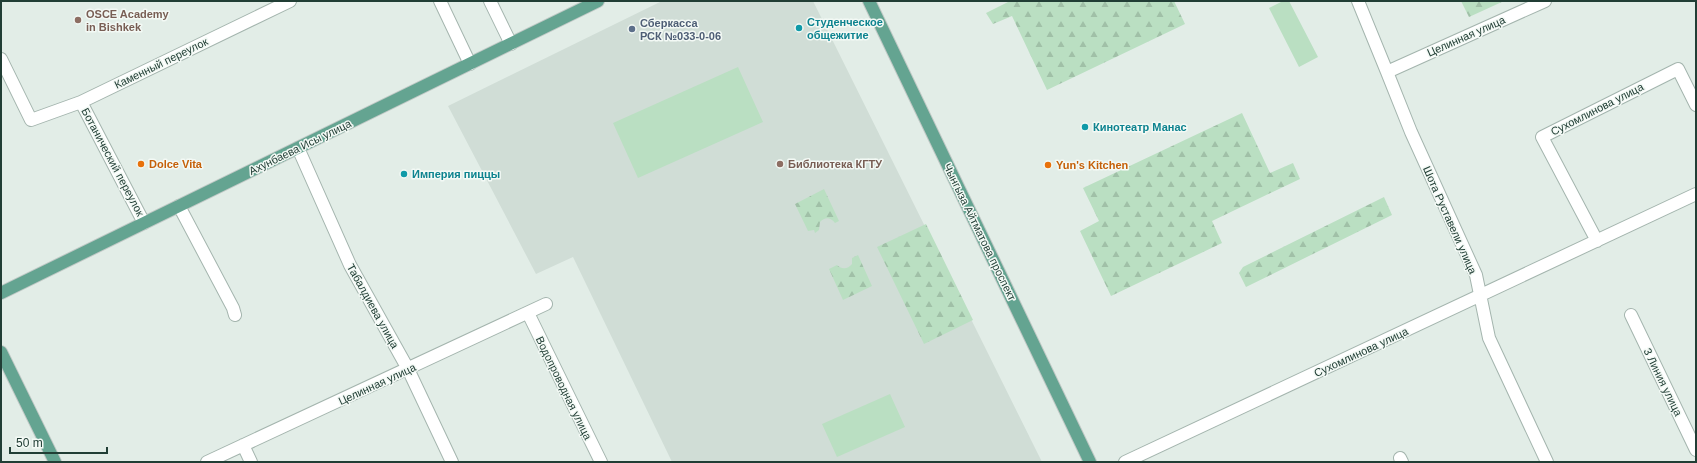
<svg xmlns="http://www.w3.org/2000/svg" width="1697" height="463" viewBox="0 0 1697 463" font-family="Helvetica,sans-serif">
  <defs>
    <pattern id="forest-firs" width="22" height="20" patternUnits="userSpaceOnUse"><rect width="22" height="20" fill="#badfc2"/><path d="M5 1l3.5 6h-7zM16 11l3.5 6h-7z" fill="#a0c0a7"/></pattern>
  </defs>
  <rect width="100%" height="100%" fill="#e2ede7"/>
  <!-- built -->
  <path fill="#d0ddd6" d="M 662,1 L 813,1 L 1042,462 L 672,462 L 573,257 L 536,274 L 448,106 Z"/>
  <!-- forest -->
  <path fill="url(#forest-firs)" d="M 1010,1 L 1174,1 L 1185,24 L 1047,90 L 1012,16 L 993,24 L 986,13 Z
    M 1461,1 L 1504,1 L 1469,17 Z
    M 1242,113 L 1270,173 L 1293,163 L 1300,179 L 1212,221 L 1222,243 L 1111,296 L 1080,231 L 1099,221 L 1083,188 Z
    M 824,189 L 839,221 L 835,223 C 830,217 825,217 820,222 L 819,230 L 815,233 L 814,230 L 808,231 L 795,204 Z
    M 1384,197 L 1392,215 L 1246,287 L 1239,273 L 1243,267 Z
    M 926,224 L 973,320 L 924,344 L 877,247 Z
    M 858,255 L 872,286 L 843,300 L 829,269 L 837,265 C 842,270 848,269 852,264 L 852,258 Z"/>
  <!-- park -->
  <path fill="#badfc2" d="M 1283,1 L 1289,1 L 1318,57 L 1299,67 L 1269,8 Z
    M 738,67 L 763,122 L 638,178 L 613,123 Z
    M 890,394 L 905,427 L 837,457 L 822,424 Z"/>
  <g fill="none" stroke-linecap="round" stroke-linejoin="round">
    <defs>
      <path id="minor" d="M 440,1 L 470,64
        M 490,1 L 511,44
        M 1358,1 L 1387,72 L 1411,132 L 1476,275 L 1489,338 L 1547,462
        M 1,59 L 31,120 L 81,102 L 290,1
        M 1387,72 L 1545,1
        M 81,102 L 144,223
        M 298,148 L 350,265 L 408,369 L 452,462
        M 179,206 L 233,308 L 235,315
        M 1597,241 L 1542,137 L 1678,69 L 1696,105
        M 528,313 L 601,462
        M 1631,315 L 1696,450
        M 243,445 L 251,462
        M 1400,458 L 1402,462
        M 207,462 L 546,304
        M 1125,462 L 1696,194"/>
      <path id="major" d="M 869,1 L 1090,462
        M 1,293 L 598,1
        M 1,352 L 55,462"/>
    </defs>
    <!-- minor casing -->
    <use href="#minor" stroke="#a4b5ae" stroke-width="14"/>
    <!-- major casing -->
    <use href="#major" stroke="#c1c9c6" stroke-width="14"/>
    <!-- minor -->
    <use href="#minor" stroke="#fff" stroke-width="12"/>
    <!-- major -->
    <use href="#major" stroke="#64a491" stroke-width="12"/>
  </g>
  <!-- markers -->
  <g fill="#8d6e63" stroke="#f3f9f5" stroke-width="1.5">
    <circle cx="78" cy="20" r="4"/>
    <circle cx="780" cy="164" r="4"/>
  </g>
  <g fill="#0f9aa8" stroke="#f3f9f5" stroke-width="1.5">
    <circle cx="799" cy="28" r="4"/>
    <circle cx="1085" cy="127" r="4"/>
    <circle cx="404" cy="174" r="4"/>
  </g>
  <circle fill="#5c6f8a" stroke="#f3f9f5" stroke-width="1.5" cx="632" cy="29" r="4"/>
  <g fill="#e8710a" stroke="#f3f9f5" stroke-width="1.5">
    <circle cx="141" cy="164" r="4"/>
    <circle cx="1048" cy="165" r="4"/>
  </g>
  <g text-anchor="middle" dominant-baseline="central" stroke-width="3" stroke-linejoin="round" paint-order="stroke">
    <!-- education labels -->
    <g font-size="11" font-weight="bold" fill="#785e54" stroke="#f3f9f5" text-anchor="start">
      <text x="86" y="14">OSCE Academy<tspan x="86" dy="13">in Bishkek</tspan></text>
      <text x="788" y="164">Библиотека КГТУ</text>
    </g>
    <!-- culture labels -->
    <g font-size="11" font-weight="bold" fill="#0d838f" stroke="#f3f9f5" text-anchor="start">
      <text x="807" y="22">Студенческое<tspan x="807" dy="13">общежитие</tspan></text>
      <text x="1093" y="127">Кинотеатр Манас</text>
      <text x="412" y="174">Империя пиццы</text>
    </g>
    <!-- service labels -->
    <g font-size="11" font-weight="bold" fill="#4e5e75" stroke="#f3f9f5" text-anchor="start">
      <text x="640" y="23">Сберкасса<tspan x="640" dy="13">РСК №033-0-06</tspan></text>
    </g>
    <!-- street labels -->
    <g font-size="11" fill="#213e35" stroke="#f3f9f5">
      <text transform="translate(1466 36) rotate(-24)">Целинная улица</text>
      <text transform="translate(161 63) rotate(-26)">Каменный переулок</text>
      <text transform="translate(1597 109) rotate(-27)">Сухомлинова улица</text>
      <text transform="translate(300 147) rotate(-26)">Ахунбаева Исы улица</text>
      <text transform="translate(113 162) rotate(62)">Ботанический переулок</text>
      <text transform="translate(1450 220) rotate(66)">Шота Руставели улица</text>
      <text transform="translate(980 232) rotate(64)">Чынгыза Айтматова проспект</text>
      <text transform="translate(373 306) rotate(61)">Табалдиева улица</text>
      <text transform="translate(1361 352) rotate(-25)">Сухомлинова улица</text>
      <text transform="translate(1663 382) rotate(64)">3 Линия улица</text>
      <text transform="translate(377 384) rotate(-25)">Целинная улица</text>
      <text transform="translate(564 388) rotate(64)">Водопроводная улица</text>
    </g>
    <!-- food labels -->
    <g font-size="11" font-weight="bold" fill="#c56008" stroke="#f3f9f5" text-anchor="start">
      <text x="149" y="164">Dolce Vita</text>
      <text x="1056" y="165">Yun's Kitchen</text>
    </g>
  </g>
  <!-- border -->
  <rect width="1697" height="463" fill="none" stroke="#213e35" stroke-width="4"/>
  <!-- scale -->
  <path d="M10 447v6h97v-6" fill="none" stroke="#213e35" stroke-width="2"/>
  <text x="16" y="447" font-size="12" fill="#213e35" stroke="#f3f9f5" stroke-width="3" paint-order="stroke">50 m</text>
</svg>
